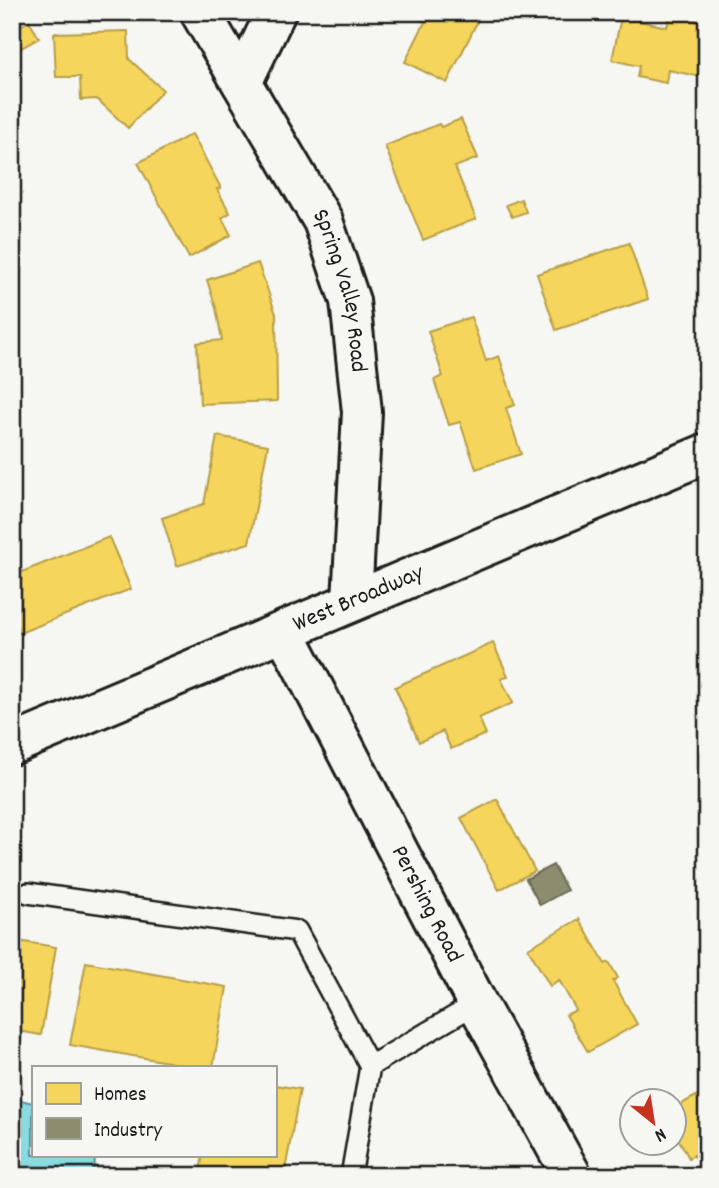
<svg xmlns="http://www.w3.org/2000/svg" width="719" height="1188" viewBox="0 0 719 1188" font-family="Dekko,sans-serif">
  <rect width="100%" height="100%" fill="#f6f6f2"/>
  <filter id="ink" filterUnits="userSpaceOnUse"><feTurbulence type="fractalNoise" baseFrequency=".0143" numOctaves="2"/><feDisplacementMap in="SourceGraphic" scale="14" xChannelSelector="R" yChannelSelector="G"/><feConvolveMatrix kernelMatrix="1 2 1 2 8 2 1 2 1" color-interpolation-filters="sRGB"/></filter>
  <g filter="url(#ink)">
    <!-- water -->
    <path fill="#89dbe1" stroke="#5d8f92" stroke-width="2" d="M 12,1098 L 33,1103 L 33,1155 L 95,1155 L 94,1176 L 12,1176 Z"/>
    <!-- homes -->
    <path fill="#f6d55c" stroke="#b59e49" stroke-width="2" d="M 405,12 L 482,12 L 447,83 L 405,62 L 425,22 Z
      M 670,15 L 707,23 L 707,78 L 668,70 L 666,83 L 637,77 L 639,66 L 612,60 L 621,17 L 667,27 Z
      M 29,21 L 39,38 L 12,53 L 12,31 Z
      M 128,31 L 129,59 L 163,90 L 128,128 L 97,99 L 81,100 L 80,77 L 56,77 L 54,33 Z
      M 461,119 L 478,158 L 455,167 L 476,219 L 423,240 L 385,146 L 439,124 L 441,127 Z
      M 192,134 L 221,188 L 217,189 L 230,213 L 222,218 L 231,235 L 189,258 L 138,163 Z
      M 521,199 L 526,212 L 512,217 L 506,205 Z
      M 629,243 L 648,299 L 556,330 L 537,274 Z
      M 258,263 L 276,314 L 277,401 L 200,404 L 197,343 L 222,340 L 216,308 L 207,280 Z
      M 471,317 L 486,361 L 499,356 L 515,405 L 506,408 L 521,454 L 476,469 L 460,422 L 449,425 L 434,380 L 443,376 L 428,331 Z
      M 217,436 L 268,445 L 249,543 L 177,566 L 162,518 L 204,504 Z
      M 109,537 L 131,589 L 12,636 L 12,576 Z
      M 493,643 L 508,676 L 501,679 L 513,703 L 479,718 L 486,734 L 451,749 L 443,731 L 419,742 L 395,687 Z
      M 497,799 L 535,871 L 499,890 L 461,818 Z
      M 579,919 L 605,964 L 609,962 L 618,978 L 613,981 L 637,1024 L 588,1052 L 566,1015 L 576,1010 L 559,980 L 550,986 L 528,948 Z
      M 12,940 L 56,947 L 41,1035 L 12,1030 Z
      M 86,962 L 227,987 L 213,1067 L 196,1067 L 70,1045 Z
      M 275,1085 L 300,1089 L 284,1176 L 199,1176 L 203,1155 L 275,1155 Z
      M 707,1090 L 707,1176 L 706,1176 L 694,1155 L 689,1158 L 674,1131 L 674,1108 Z"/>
    <!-- industry -->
    <path fill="#8c8c6e" stroke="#6a6a55" stroke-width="2" d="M 553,865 L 567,890 L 540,905 L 526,879 Z"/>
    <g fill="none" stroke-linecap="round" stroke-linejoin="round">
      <defs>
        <path id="service" d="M 28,893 L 297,931 L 370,1066 L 351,1176
          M 370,1066 L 477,1003"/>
        <g id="minor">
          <path id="s1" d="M 200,12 L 323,221 L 350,301 L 362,412 L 352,601"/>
          <path d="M 242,83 L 276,12"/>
          <path id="s2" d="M 284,631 L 477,1003 L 572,1176"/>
        </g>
        <g id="primary">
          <path id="s3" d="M 12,745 L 707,453"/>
        </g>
      </defs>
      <!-- service casing -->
      <use href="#service" stroke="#1c1c1c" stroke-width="24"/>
      <!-- minor casing -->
      <use href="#minor" stroke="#1c1c1c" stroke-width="44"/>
      <!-- primary casing -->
      <use href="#primary" stroke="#1c1c1c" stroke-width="44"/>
      <!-- service -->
      <use href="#service" stroke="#f6f6f2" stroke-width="19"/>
      <!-- minor -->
      <use href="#minor" stroke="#f6f6f2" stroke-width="38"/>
      <!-- primary -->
      <use href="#primary" stroke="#f6f6f2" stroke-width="38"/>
    </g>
  </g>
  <g text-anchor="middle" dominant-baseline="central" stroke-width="7" stroke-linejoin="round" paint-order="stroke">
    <!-- street labels -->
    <g font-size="24" fill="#1c1c1c" stroke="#f6f6f2">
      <text stroke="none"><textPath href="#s1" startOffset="315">Spring Valley Road</textPath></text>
      <text stroke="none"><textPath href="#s3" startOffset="376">West Broadway</textPath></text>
      <text stroke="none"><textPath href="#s2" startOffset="308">Pershing Road</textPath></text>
    </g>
  </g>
  <!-- margin -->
  <rect width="719" height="1188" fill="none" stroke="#f6f6f2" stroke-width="42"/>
  <rect x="21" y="21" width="677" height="1146" fill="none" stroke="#1c1c1c" stroke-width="2.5" filter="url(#ink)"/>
  <!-- legend -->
  <rect x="32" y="1066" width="245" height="91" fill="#f6f6f2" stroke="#9f9f9c" stroke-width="2"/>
  <rect x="46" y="1083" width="35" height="21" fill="#f6d55c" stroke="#9f9f9c" stroke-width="2"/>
  <text x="94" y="1100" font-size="21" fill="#1c1c1c">Homes</text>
  <rect x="46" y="1118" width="35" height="21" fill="#8c8c6e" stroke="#9f9f9c" stroke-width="2"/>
  <text x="94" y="1136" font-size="21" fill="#1c1c1c">Industry</text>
  <!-- north arrow -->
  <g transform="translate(653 1122) rotate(150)"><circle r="33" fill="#f6f6f2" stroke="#9f9f9c" stroke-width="2"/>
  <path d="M0-5L12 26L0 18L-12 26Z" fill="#c8321e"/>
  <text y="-10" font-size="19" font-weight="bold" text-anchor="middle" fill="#1c1c1c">N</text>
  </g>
</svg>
